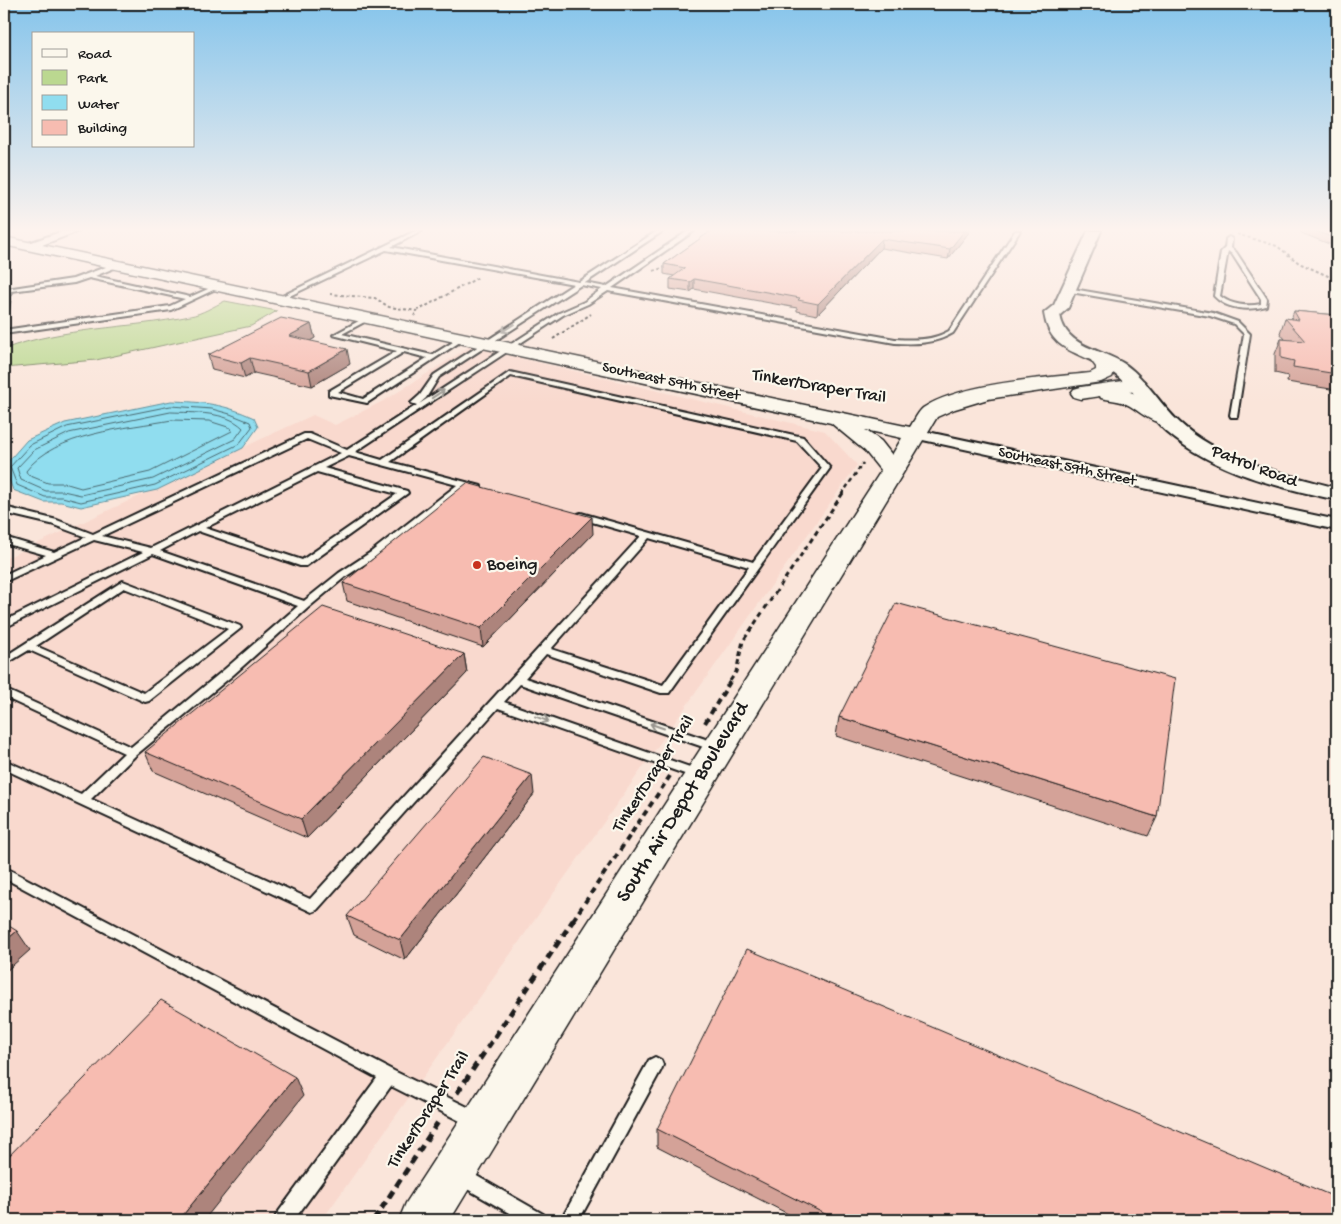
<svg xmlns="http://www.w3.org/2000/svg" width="1341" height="1224" viewBox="0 0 1341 1224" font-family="'Gochi Hand',sans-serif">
  <rect width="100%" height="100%" fill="#fae5da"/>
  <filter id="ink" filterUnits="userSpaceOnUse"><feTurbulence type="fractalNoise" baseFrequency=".02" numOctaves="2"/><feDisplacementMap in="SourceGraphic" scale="10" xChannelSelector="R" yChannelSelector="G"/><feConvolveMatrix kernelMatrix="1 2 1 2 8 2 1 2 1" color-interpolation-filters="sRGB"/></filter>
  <g filter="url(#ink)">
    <!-- built -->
    <path fill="#f9d9ce" d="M 470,346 L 825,431 L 857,465 L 322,1220 L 4,1220 L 4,559 L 313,415 L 335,425 L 387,399 Z"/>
    <!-- green -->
    <path fill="#bbd890" stroke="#6c7a56" d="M 225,301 L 277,311 L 251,326 L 96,360 L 4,368 L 4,349 C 63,327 128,329 190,316 C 202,314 214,306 225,301 Z"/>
    <!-- water -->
    <path fill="#90ddef" stroke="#62909b" d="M 171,401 C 204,402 224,404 254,418 L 258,427 L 243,448 L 157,490 L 81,507 L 61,502 L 44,502 L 13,490 L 4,466 L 27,440 L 65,423 Z"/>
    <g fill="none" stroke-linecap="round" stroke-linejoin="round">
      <!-- shore -->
      <path stroke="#4a6970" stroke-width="1" d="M 171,406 L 212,409 L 230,414 L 250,422 L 252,427 L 239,444 L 155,485 L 81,502 L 62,497 L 45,497 L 17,485 L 10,467 L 30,445 L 67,427 Z
        M 171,412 C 194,413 226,411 243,428 L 235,439 L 153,479 L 81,495 L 63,491 L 46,491 L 21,480 L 17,468 L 34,450 L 69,433 Z
        M 172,420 L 209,421 L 231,428 L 232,431 L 150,472 L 81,488 L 64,483 L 48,483 L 28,475 L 26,471 C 54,433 128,428 172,420 Z"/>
      <defs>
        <path id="service" d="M 415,231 L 422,231 L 391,247 L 579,282 L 657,231 L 663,231 L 585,283 L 606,287 L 688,231 L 694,231 L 612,288 L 895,339 C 914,340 932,341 949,331 L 1015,231 L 1020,231 L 953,333 C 935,344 915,344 895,343 L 608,291 L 588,304 L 563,315 L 355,452 L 382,460 L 510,372 L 803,437 L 830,468 L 669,693 L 661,693 L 546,654 L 525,678 L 720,744 L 722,747 L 720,750 L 712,750 L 520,684 L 504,702 L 704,772 L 706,775 L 704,778 L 700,779 L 696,778 L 498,708 L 317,910 L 312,912 L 4,769 L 4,760 L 81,794 L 124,753 L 4,697 L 4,689 L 131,747 L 225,669 L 298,606 L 153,554 L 4,628 L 4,621 L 143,552 L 94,540 L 4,582 L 4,575 L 46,555 L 4,543 L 4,537 L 54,552 L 86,537 L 51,524 L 4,513 L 4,507 L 57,520 L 93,534 L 304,434 L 310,434 L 347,450 L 417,405 L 411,403 L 420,395 L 434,375 L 574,284 L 386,250 L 281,300 L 276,299 ZM 581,285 L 602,289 L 584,302 L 559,313 L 419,404 L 426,398 L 439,377 ZM 511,376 L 797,441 L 822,468 L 753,562 L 581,513 L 578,514 L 577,516 L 578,518 L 641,536 L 310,899 L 91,799 L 136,755 L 233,675 L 309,607 L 345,577 L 377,556 L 464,487 L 481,490 L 481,486 L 390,462 ZM 307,439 L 341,453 L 151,548 L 102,536 ZM 349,456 L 457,485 L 371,552 L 339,573 L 304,601 L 160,551 L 198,531 L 300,566 L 306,566 L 408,493 L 407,491 L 324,468 ZM 317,472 L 397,494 L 302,560 L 205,528 ZM 649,538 L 749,567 L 663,685 L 551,649 Z
          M 1229,237 L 1232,239 L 1231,248 L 1236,252 L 1267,299 L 1266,306 C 1249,311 1227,310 1214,296 L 1221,252 L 1225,248 L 1226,239 ZM 1228,251 L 1232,254 L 1261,299 L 1261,304 C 1247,307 1231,305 1220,296 Z
          M 117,263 L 120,265 L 119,266 L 95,276 L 190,297 L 217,285 L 222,286 L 171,310 L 4,334 L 4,330 L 170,306 L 185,299 L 89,278 L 74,283 L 11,291 L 7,317 L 4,319 L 4,298 L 6,289 L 73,279 Z
          M 1067,288 L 1213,313 L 1238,322 L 1250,334 L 1237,417 L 1231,417 L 1230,415 L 1244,334 L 1234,324 L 1210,316 L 1065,291 L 1064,290 Z
          M 1337,288 L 1337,293 L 1334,291 Z
          M 368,316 L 371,318 L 370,319 L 342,334 L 432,355 L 461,337 L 466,338 L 367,403 L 329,395 L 329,391 L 397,351 L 333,335 ZM 404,352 L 427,358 L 363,399 L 338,392 Z
          M 123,581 L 240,626 L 241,628 L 149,701 L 145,702 L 29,650 L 4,665 L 4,657 ZM 124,588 L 228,629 L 144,693 L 36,646 Z
          M 4,867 L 394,1071 L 482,1114 L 484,1120 L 482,1126 L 476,1128 L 470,1126 L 391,1086 L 294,1220 L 274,1220 L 277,1214 L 377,1078 L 4,878 Z
          M 655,1057 L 661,1060 L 663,1065 L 661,1070 L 579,1220 L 561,1220 L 649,1060 Z
          M 461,1167 L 543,1214 L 546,1220 L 521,1220 L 455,1182 L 452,1176 L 455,1170 Z"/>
        <path id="minor" d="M 63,231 L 79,231 L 34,248 L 26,248 L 25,246 L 26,244 Z
          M 914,429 L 1337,520 L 1337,530 L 909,437 L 906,434 L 909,431 Z"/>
        <path id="tertiary" d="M 1088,231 L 1101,231 L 1068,308 L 1060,315 C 1066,349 1102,348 1126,365 C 1148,381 1160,405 1180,423 C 1222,461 1284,474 1337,488 L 1337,500 C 1280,488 1214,472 1168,433 C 1147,415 1135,389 1112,372 C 1084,351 1050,355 1044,313 L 1054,305 Z"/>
        <path id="secondary" d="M 4,237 L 910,427 C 914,421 918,412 923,408 C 961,383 1045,378 1090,373 L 1096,370 L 1096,367 L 1088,356 L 1090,352 C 1103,349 1109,357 1116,367 L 1112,377 L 1101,382 L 988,399 L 955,409 L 937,417 L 450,1220 L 399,1220 L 406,1203 L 881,471 L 865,451 L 831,423 L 4,245 ZM 865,430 L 902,438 L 892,455 L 881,441 Z
          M 1137,379 L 1144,381 L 1147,385 L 1144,389 L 1130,392 C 1145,397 1164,405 1173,418 L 1170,422 C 1153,427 1140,410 1124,403 C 1117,400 1109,400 1101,398 L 1100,396 L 1081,399 L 1074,397 L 1071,393 L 1074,389 L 1081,387 Z"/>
      </defs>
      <!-- service casing -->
      <use href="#service" stroke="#1c1c1c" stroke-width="4"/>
      <!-- minor casing -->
      <use href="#minor" stroke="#1c1c1c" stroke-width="4"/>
      <!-- tertiary casing -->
      <use href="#tertiary" stroke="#1c1c1c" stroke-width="4"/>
      <!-- secondary casing -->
      <use href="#secondary" stroke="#1c1c1c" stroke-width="3"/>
      <!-- path-far4 -->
      <path stroke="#1c1c1c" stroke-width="2" stroke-dasharray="3 2.5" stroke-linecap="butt" d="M 1237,234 L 1277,246 L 1299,263 L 1337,280
        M 653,271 L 666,267
        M 330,294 L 375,298 L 389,307 L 417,311
        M 414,316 L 417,311 L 479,277
        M 553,339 L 591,314"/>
      <!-- path-far3 -->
      <path stroke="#1c1c1c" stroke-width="2.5" stroke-dasharray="4 3" stroke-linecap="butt" d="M 842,494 L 863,463"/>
      <!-- path-far2 -->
      <path stroke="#1c1c1c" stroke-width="3" stroke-dasharray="5 4" stroke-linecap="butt" d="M 730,681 L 736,672 L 743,641 L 843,493"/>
      <!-- path-far1 -->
      <path stroke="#1c1c1c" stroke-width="4" stroke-dasharray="6 4.5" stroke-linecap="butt" d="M 705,723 L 731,680
        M 573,920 L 670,776"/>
      <!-- path -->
      <path stroke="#1c1c1c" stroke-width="5" stroke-dasharray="8 5.5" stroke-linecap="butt" d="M 457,1093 L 574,919
        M 374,1220 L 440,1119"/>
      <!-- service -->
      <use href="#service" fill="#fbf7ec" fill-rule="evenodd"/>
      <!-- minor -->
      <use href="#minor" fill="#fbf7ec" fill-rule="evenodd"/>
      <!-- tertiary -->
      <use href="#tertiary" fill="#fbf7ec" fill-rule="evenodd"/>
      <!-- secondary -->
      <use href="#secondary" fill="#fbf7ec" fill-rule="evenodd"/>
    </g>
    <!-- wall -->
    <path fill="#d4a298" stroke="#1c1c1c" d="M 711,231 L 970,231 L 948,259 L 881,248 L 817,315 L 797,311 L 797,308 L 694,289 L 690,292 L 670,289 L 670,279 L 674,276 L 664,274 L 664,264 Z
      M 1301,231 L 1337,231 L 1337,247 L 1301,233 Z
      M 1294,311 L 1337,315 L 1337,390 L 1287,382 L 1288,376 L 1275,373 L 1275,354 L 1281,339 L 1285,339 L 1280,333 L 1285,318 L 1291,319 Z
      M 311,324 L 315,338 L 310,341 L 350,364 L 312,386 L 254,373 L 245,378 L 212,370 L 208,355 Z
      M 593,534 L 483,647 L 347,601 L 343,583 Z
      M 464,654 L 467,673 L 307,838 L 153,771 L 145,752 Z
      M 839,717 L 1157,817 L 1148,836 L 836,736 Z
      M 534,794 L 405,960 L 354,935 L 347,916 Z
      M 657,1129 L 1337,1220 L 800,1220 L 657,1147 Z"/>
    <!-- shaded-wall -->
    <path fill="#ad847c" stroke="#1c1c1c" d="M 964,231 L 970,231 L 948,259 L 950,249 Z
      M 882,239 L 881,248 L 817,315 L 818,304 Z
      M 694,279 L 694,289 L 690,292 L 690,282 Z
      M 311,324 L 315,338 L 292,351 L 289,336 Z
      M 347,349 L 350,364 L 312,386 L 309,371 Z
      M 250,358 L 254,373 L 245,378 L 241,363 Z
      M 592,517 L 593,534 L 483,647 L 481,628 Z
      M 464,654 L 467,673 L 307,838 L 301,819 Z
      M 532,775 L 534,794 L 405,960 L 400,940 Z
      M 17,931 L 30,950 L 4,973 L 4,942 Z
      M 295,1077 L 303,1096 L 204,1220 L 179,1220 Z"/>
    <!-- building -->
    <path fill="#f7bcb1" stroke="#1c1c1c" d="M 711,231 L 964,231 L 950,249 L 882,239 L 818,304 L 798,300 L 800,298 L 694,279 L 690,282 L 670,279 L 685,268 L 664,264 Z
      M 1315,231 L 1337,231 L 1337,239 Z
      M 1294,311 L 1337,315 L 1337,374 L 1293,367 L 1294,361 L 1281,358 L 1281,339 L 1305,341 L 1285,318 L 1299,320 Z
      M 281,318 L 311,324 L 289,336 L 347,349 L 309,371 L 250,358 L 241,363 L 208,355 Z
      M 467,483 L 592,517 L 481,628 L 343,583 Z
      M 896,603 L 1175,679 L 1157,817 L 839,717 Z
      M 323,607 L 464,654 L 301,819 L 145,752 Z
      M 484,757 L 532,775 L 400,940 L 347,916 Z
      M 4,923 L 17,931 L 4,942 Z
      M 747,949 L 1337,1198 L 1337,1220 L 837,1220 L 657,1129 Z
      M 161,1000 L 295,1077 L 179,1220 L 4,1220 L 4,1161 Z"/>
    <!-- one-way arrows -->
    <defs><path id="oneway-shaft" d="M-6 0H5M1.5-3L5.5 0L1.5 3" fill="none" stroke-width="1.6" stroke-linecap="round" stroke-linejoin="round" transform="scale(1.25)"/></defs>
    <g stroke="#97948e">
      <use href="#oneway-shaft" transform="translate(508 328) rotate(147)"/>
      <use href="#oneway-shaft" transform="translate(438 394) rotate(-33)"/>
      <use href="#oneway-shaft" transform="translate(542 719) rotate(20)"/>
      <use href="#oneway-shaft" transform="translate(657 726) rotate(-161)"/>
    </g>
  </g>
  <!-- sky -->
  <linearGradient id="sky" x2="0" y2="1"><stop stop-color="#85c4eb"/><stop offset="0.57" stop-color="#fdf3ee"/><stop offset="1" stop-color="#fdf3ee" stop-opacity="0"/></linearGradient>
  <rect width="1341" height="403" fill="url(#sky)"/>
  <!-- markers -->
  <circle fill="#c8321e" stroke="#fbf7ec" stroke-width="2" cx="477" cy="565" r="5"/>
  <g text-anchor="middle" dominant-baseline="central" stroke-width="4.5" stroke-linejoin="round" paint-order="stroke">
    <!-- far-street labels -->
    <g font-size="15" fill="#1c1c1c" stroke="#fbf7ec">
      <text transform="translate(671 382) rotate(12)">Southeast 59th Street</text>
      <text transform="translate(1067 467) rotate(12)">Southeast 59th Street</text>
    </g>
    <!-- street labels -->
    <g font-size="18" fill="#1c1c1c" stroke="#fbf7ec">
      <text transform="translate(819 387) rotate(10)">Tinker/Draper Trail</text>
      <text transform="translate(1254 467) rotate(21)">Patrol Road</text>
      <text transform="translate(654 774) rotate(-57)">Tinker/Draper Trail</text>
      <text transform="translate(429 1110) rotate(-57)">Tinker/Draper Trail</text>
    </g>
    <!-- poi labels -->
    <g font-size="18" fill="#1c1c1c" stroke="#fbf7ec" text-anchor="start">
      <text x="487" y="565">Boeing</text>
    </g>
    <!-- near-street labels -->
    <g font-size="21" fill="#1c1c1c" stroke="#fbf7ec">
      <text transform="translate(684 803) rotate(-58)">South Air Depot Boulevard</text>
    </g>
  </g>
  <!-- margin -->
  <rect width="1341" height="1224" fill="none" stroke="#fbf7ec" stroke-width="20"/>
  <rect x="10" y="10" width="1321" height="1204" fill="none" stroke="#1c1c1c" stroke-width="2" filter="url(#ink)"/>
  <!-- legend -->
  <rect x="32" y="32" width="162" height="115" fill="#fbf7ec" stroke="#a29f99"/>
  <rect x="42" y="49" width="25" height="8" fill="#fbf7ec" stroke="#a29f99"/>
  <text x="78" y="58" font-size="15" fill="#1c1c1c">Road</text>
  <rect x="42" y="70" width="25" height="15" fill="#bbd890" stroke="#a29f99"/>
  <text x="78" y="82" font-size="15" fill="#1c1c1c">Park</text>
  <rect x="42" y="95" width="25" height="15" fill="#90ddef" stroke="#a29f99"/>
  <text x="78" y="108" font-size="15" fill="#1c1c1c">Water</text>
  <rect x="42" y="120" width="25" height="15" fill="#f7bcb1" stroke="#a29f99"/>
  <text x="78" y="132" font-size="15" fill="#1c1c1c">Building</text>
</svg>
